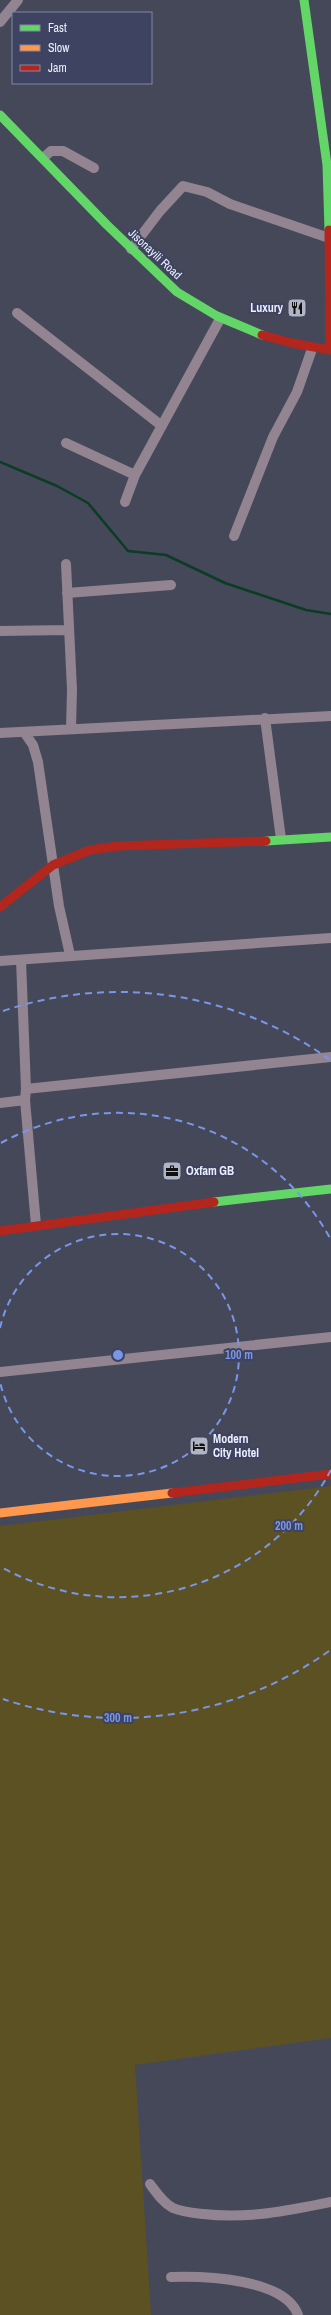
<svg xmlns="http://www.w3.org/2000/svg" width="331" height="2315" viewBox="0 0 331 2315" font-family="'Archivo Narrow',sans-serif">
  <rect width="100%" height="100%" fill="#454858"/>
  <!-- green -->
  <path fill="#5c5123" d="M 331,1486 L 331,2038 L 135,2065 L 151,2315 L 0,2315 L 0,1526 Z"/>
  <g fill="none" stroke-linecap="round" stroke-linejoin="round">
    <!-- stream -->
    <path stroke="#0b3c25" stroke-width="2.5" d="M 0,462 L 57,486 L 88,503 L 128,551 L 166,555 L 225,583 L 306,610 L 331,614"/>
    <!-- street -->
    <path stroke="#928491" stroke-width="10" d="M 0,22 L 18,0
      M 43,158 L 51,151 L 63,151 L 94,168
      M 131,249 L 160,211 L 183,186 L 207,192 L 230,204 L 329,238
      M 17,313 L 162,426
      M 66,443 L 135,475
      M 125,502 L 135,475 L 220,319
      M 234,536 L 273,437 L 297,392 L 312,349
      M 66,564 L 72,690 L 71,728
      M 67,593 L 171,585
      M 0,631 L 68,630
      M 265,718 L 281,839
      M 24,732 L 33,745 L 38,762 L 59,906 L 70,955
      M 0,733 L 331,716
      M 21,960 L 26,1089 L 25,1100 L 36,1225
      M 0,961 L 331,938
      M 26,1089 L 331,1057
      M 0,1103 L 25,1100
      M 0,1372 L 331,1337
      M 150,2184 C 156,2192 163,2203 173,2208 C 182,2212 194,2213 203,2214 C 247,2219 288,2211 331,2202
      M 171,2277 C 203,2276 285,2278 298,2315"/>
    <!-- fast -->
    <path stroke="#63d668" stroke-width="9" d="M 304,0 L 327,165 L 329,230
      M 0,115 L 107,225 L 177,292 L 217,316 L 262,335
      M 266,841 L 331,837
      M 214,1202 L 331,1189"/>
    <!-- slow -->
    <path stroke="#ff974d" stroke-width="9" d="M 0,1513 L 172,1493"/>
    <!-- jam -->
    <path stroke="#b3261e" stroke-width="9" d="M 329,230 L 330,350
      M 262,335 L 292,343 L 331,350
      M 0,907 L 53,865 L 90,850 L 118,846 L 266,841
      M 0,1231 L 214,1202
      M 172,1493 L 331,1474"/>
  </g>
  <!-- distance rings -->
  <g fill="none" stroke="#7a96e9" stroke-width="2" stroke-dasharray="7 5">
    <path d="M0 1328A121 121 0 1 1 0 1382"/>
    <path d="M331 1470A242 242 0 0 1 1 1567M1 1143A242 242 0 0 1 331 1240"/>
    <path d="M329 1651A363 363 0 0 1 3 1699M3 1011A363 363 0 0 1 329 1059"/>
  </g>
  <!-- icons -->
  <defs>
    <symbol id="restaurant-square" viewBox="-11 -11 22 22"><rect x="-9" y="-9" width="18" height="18" rx="4" fill="#b1b4c3" stroke="#3d4360"/><path d="M-5-6h1v4h1v-4h1v4h1v-4h1v5L-1.5 .5V6h-2V.5L-5-1ZM5-6V6H3V1.5H1.5Q1.5-4 5-6Z" fill="#111"/></symbol>
    <symbol id="office-square" viewBox="-11 -11 22 22"><rect x="-9" y="-9" width="18" height="18" rx="4" fill="#b1b4c3" stroke="#3d4360"/><path d="M-6-3h4V-5.5h4V-3h4V5H-6ZM-1-4.5V-3h2v-1.5ZM-6 0V1H6V0Z" fill="#111"/></symbol>
    <symbol id="hotel-square" viewBox="-11 -11 22 22"><rect x="-9" y="-9" width="18" height="18" rx="4" fill="#b1b4c3" stroke="#3d4360"/><path d="M-6-4.5h1.5V1H6V5H4.5V3h-9V5H-6ZM-4 0a1.8 1.8 0 1 1 3.6 0ZM.5 0V-2.5h3Q6-2.5 6 0Z" fill="#111"/></symbol>
  </defs>
  <g fill-rule="evenodd">
    <use href="#restaurant-square" x="286" y="297" width="22" height="22"/>
    <use href="#office-square" x="161" y="1160" width="22" height="22"/>
    <use href="#hotel-square" x="188" y="1435" width="22" height="22"/>
  </g>
  <g text-anchor="middle" dominant-baseline="central" stroke-width="4" stroke-linejoin="round" paint-order="stroke">
    <!-- street labels -->
    <g font-size="12" fill="#ebeefd" stroke="#3d4360">
      <text transform="translate(155 254) rotate(43)">Jisonayili Road</text>
    </g>
    <!-- poi labels -->
    <g font-size="12" font-weight="bold" fill="#ebeefd" stroke="#3d4360" text-anchor="start">
      <text x="283" y="308" text-anchor="end">Luxury</text>
      <text x="186" y="1171">Oxfam GB</text>
      <text x="213" y="1439">Modern<tspan x="213" dy="14">City Hotel</tspan></text>
    </g>
  </g>
  <circle cx="118" cy="1355" r="6" fill="#7a96e9" stroke="#3d4360" stroke-width="2"/>
  <g font-size="12" text-anchor="middle" font-weight="bold" fill="#7a96e9" stroke="#3d4360" stroke-width="4" stroke-linejoin="round" paint-order="stroke">
    <text x="239" y="1359">100 m</text>
    <text x="289" y="1530">200 m</text>
    <text x="118" y="1722">300 m</text>
  </g>
  <!-- legend -->
  <rect x="12" y="12" width="140" height="72" fill="#3d4360" stroke="#83879f"/>
  <rect x="20" y="25" width="20" height="6" fill="#63d668" stroke="#83879f"/>
  <text x="48" y="32" font-size="12" fill="#ebeefd">Fast</text>
  <rect x="20" y="45" width="20" height="6" fill="#ff974d" stroke="#83879f"/>
  <text x="48" y="52" font-size="12" fill="#ebeefd">Slow</text>
  <rect x="20" y="65" width="20" height="6" fill="#b3261e" stroke="#83879f"/>
  <text x="48" y="72" font-size="12" fill="#ebeefd">Jam</text>
</svg>
